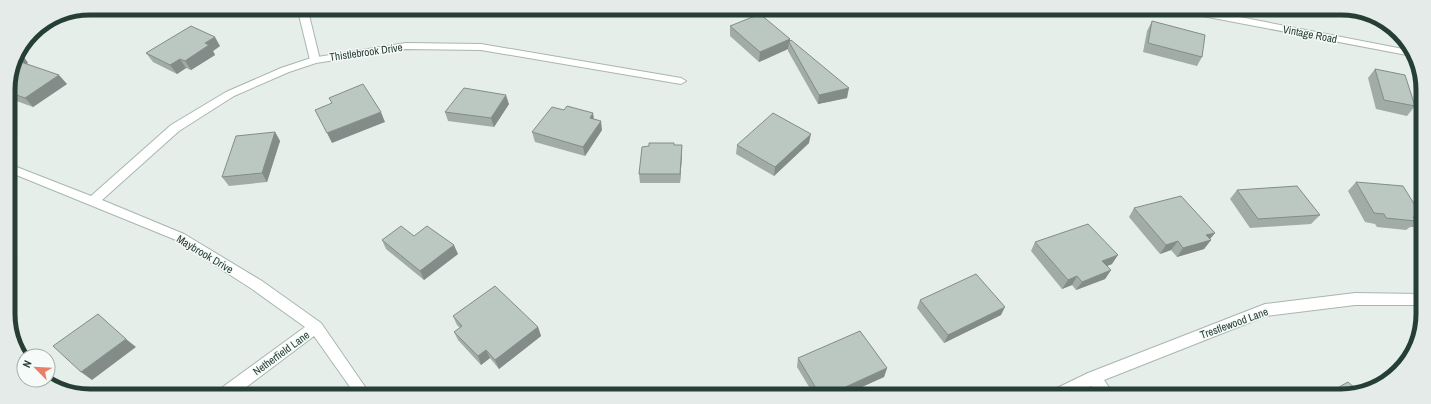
<svg xmlns="http://www.w3.org/2000/svg" width="1431" height="404" viewBox="0 0 1431 404" font-family="'Archivo Narrow',sans-serif">
  <rect width="100%" height="100%" fill="#e6eee9"/>
  <g fill="none" stroke-linecap="round" stroke-linejoin="round">
    <defs>
      <path id="service" d="M 304,12 L 309,15 L 320,60 L 315,63 L 310,60 L 299,15 Z"/>
      <path id="minor" d="M 1183,10 L 1204,10 L 1408,50 L 1412,56 L 1187,13 Z
        M 406,43 L 481,44 L 681,78 L 686,81 L 681,84 L 481,50 L 406,49 L 316,63 L 289,72 L 234,96 L 179,131 L 102,200 L 184,234 L 262,281 L 321,323 L 370,394 L 355,394 L 314,336 L 237,394 L 218,394 L 220,389 L 305,327 L 252,289 L 176,240 L 9,172 L 9,164 L 91,196 L 171,125 L 226,92 L 281,68 L 311,58 Z
        M 1355,293 L 1420,294 L 1420,305 L 1355,305 L 1266,316 L 1104,380 L 1114,395 L 1098,395 L 1091,386 L 1072,395 L 1051,395 L 1053,390 L 1088,373 L 1265,304 Z"/>
    </defs>
    <!-- service casing -->
    <use href="#service" stroke="#a8b6b0" stroke-width="2"/>
    <!-- minor casing -->
    <use href="#minor" stroke="#a8b6b0" stroke-width="2"/>
    <!-- service -->
    <use href="#service" fill="#fff" fill-rule="evenodd"/>
    <!-- minor -->
    <use href="#minor" fill="#fff" fill-rule="evenodd"/>
  </g>
  <!-- wall -->
  <path fill="#a1aca7" d="M 187,8 L 223,8 L 218,13 Z
    M 1152,21 L 1202,57 L 1197,66 L 1143,52 L 1147,31 Z
    M 730,26 L 790,39 L 790,41 L 847,98 L 818,104 L 788,51 L 788,49 L 759,62 L 730,36 Z
    M 220,46 L 213,51 L 215,55 L 191,70 L 186,68 L 177,74 L 153,62 L 146,53 Z
    M 21,53 L 28,63 L 26,64 L 67,84 L 33,107 L 8,98 L 8,85 Z
    M 1375,69 L 1415,106 L 1407,116 L 1376,109 L 1368,78 Z
    M 509,104 L 494,127 L 448,121 L 445,112 Z
    M 564,110 L 593,113 L 594,119 L 602,130 L 585,156 L 535,142 L 532,132 Z
    M 275,132 L 280,141 L 267,182 L 229,186 L 222,177 Z
    M 674,143 L 674,145 L 682,145 L 682,154 L 680,183 L 640,183 L 639,174 L 649,146 Z
    M 809,143 L 774,176 L 736,154 L 737,145 Z
    M 1356,182 L 1421,215 L 1421,220 L 1413,227 L 1410,227 L 1406,230 L 1377,227 L 1375,224 L 1365,222 L 1348,191 Z
    M 1237,190 L 1320,215 L 1311,224 L 1250,228 L 1230,199 Z
    M 1134,208 L 1215,233 L 1210,239 L 1211,240 L 1204,249 L 1177,257 L 1171,250 L 1160,254 L 1129,217 Z
    M 414,236 L 458,254 L 424,280 L 386,249 L 382,240 Z
    M 1035,242 L 1112,264 L 1107,266 L 1111,270 L 1105,279 L 1076,290 L 1072,285 L 1062,289 L 1031,251 Z
    M 920,300 L 1001,315 L 944,343 L 917,308 Z
    M 453,316 L 538,327 L 541,336 L 499,369 L 490,358 L 481,365 L 458,340 L 454,332 L 460,328 L 457,325 Z
    M 798,358 L 887,368 L 884,377 L 844,395 L 814,395 L 797,367 Z"/>
  <!-- shaded-wall -->
  <path fill="#838c88" d="M 216,8 L 223,8 L 218,13 Z
    M 215,37 L 220,46 L 213,51 L 215,55 L 191,70 L 185,61 L 205,43 Z
    M 790,39 L 790,43 L 789,42 L 788,49 L 759,62 L 760,52 Z
    M 21,53 L 28,63 L 20,68 L 14,62 L 16,56 Z
    M 180,59 L 186,68 L 177,74 L 170,65 Z
    M 59,75 L 67,84 L 33,107 L 25,98 Z
    M 849,88 L 847,98 L 818,104 L 819,95 Z
    M 506,95 L 509,104 L 494,127 L 491,118 Z
    M 381,112 L 385,122 L 332,143 L 327,133 Z
    M 593,113 L 594,123 L 590,118 Z
    M 601,121 L 602,130 L 585,156 L 583,147 Z
    M 275,132 L 280,141 L 267,182 L 262,173 Z
    M 811,134 L 809,143 L 774,176 L 775,167 Z
    M 682,145 L 682,154 L 680,183 L 680,174 Z
    M 1215,233 L 1209,240 L 1211,240 L 1204,249 L 1177,257 L 1183,248 L 1206,235 Z
    M 1178,241 L 1171,250 L 1160,254 L 1166,245 Z
    M 454,245 L 458,254 L 424,280 L 420,271 Z
    M 1118,255 L 1112,264 L 1097,270 L 1102,261 Z
    M 1111,270 L 1105,279 L 1076,290 L 1082,282 Z
    M 1077,276 L 1072,285 L 1062,289 L 1068,280 Z
    M 9,293 L 14,297 L 9,301 Z
    M 1005,307 L 1001,315 L 944,343 L 948,335 Z
    M 538,327 L 541,336 L 499,369 L 495,360 Z
    M 126,339 L 136,347 L 92,380 L 81,372 Z
    M 486,350 L 490,358 L 481,365 L 478,356 Z
    M 887,368 L 884,377 L 844,395 L 828,395 Z"/>
  <!-- building -->
  <path fill="#bbc8c2" stroke="#838c88" d="M 760,14 L 790,39 L 760,52 L 730,26 Z
    M 1152,21 L 1205,35 L 1202,57 L 1148,43 Z
    M 191,26 L 215,37 L 205,43 L 209,45 L 185,61 L 180,59 L 170,65 L 146,53 Z
    M 791,40 L 849,88 L 819,95 L 789,42 Z
    M 17,52 L 21,53 L 16,56 L 16,54 Z
    M 15,60 L 59,75 L 25,98 L 8,92 L 8,85 Z
    M 1375,69 L 1405,75 L 1415,106 L 1384,100 Z
    M 363,84 L 381,112 L 327,133 L 315,110 L 332,103 L 329,98 Z
    M 464,88 L 506,95 L 491,118 L 445,112 Z
    M 567,106 L 593,113 L 590,118 L 601,121 L 583,147 L 532,132 L 552,107 L 564,110 Z
    M 773,113 L 811,134 L 775,167 L 737,145 Z
    M 275,132 L 262,173 L 222,177 L 236,136 Z
    M 649,143 L 674,143 L 674,145 L 682,145 L 680,174 L 639,174 L 642,147 L 649,146 Z
    M 1356,182 L 1403,186 L 1421,215 L 1421,218 L 1413,217 L 1416,221 L 1386,218 L 1384,214 L 1374,213 Z
    M 1297,186 L 1320,215 L 1258,219 L 1237,190 Z
    M 1181,196 L 1215,233 L 1206,235 L 1211,240 L 1183,248 L 1178,241 L 1166,245 L 1134,208 Z
    M 1088,224 L 1118,255 L 1102,261 L 1111,270 L 1082,282 L 1077,276 L 1068,280 L 1035,242 Z
    M 401,226 L 414,236 L 427,226 L 454,245 L 420,271 L 382,240 Z
    M 976,274 L 1005,307 L 948,335 L 920,300 Z
    M 495,286 L 538,327 L 495,360 L 486,350 L 478,356 L 454,332 L 462,326 L 453,316 Z
    M 98,314 L 126,339 L 81,372 L 53,346 Z
    M 860,331 L 887,368 L 828,395 L 820,395 L 798,358 Z
    M 1348,382 L 1358,391 L 1346,396 L 1323,396 Z
    M 748,392 L 750,395 L 742,395 Z"/>
  <g text-anchor="middle" dominant-baseline="central" stroke-width="3" stroke-linejoin="round" paint-order="stroke">
    <!-- street labels -->
    <g font-size="11" fill="#253f36" stroke="#f6faf8">
      <text transform="translate(1310 34) rotate(11)">Vintage Road</text>
      <text transform="translate(366 52) rotate(-8)">Thistlebrook Drive</text>
      <text transform="translate(205 254) rotate(31)">Maybrook Drive</text>
      <text transform="translate(1234 323) rotate(-20)">Trestlewood Lane</text>
      <text transform="translate(281 353) rotate(-36)">Netherfield Lane</text>
    </g>
  </g>
  <!-- crop -->
  <path d="M0 0H1431V404H0ZM90 15H1341A75 75 0 0 1 1416 90V314A75 75 0 0 1 1341 389H90A75 75 0 0 1 15 314V90A75 75 0 0 1 90 15Z" fill="#e5ebe8" fill-rule="evenodd"/>
  <path fill="none" stroke="#253f36" stroke-width="5" d="M90 15H1341A75 75 0 0 1 1416 90V314A75 75 0 0 1 1341 389H90A75 75 0 0 1 15 314V90A75 75 0 0 1 90 15Z"/>
  <!-- north arrow -->
  <g transform="translate(36 368) rotate(294)"><circle r="19" fill="#f6faf8" stroke="#a2afaa"/>
  <path d="M0-3L7 15L0 10L-7 15Z" fill="#ea7e67"/>
  <text y="-6" font-size="11" font-weight="bold" text-anchor="middle" fill="#253f36">N</text>
  </g>
</svg>
